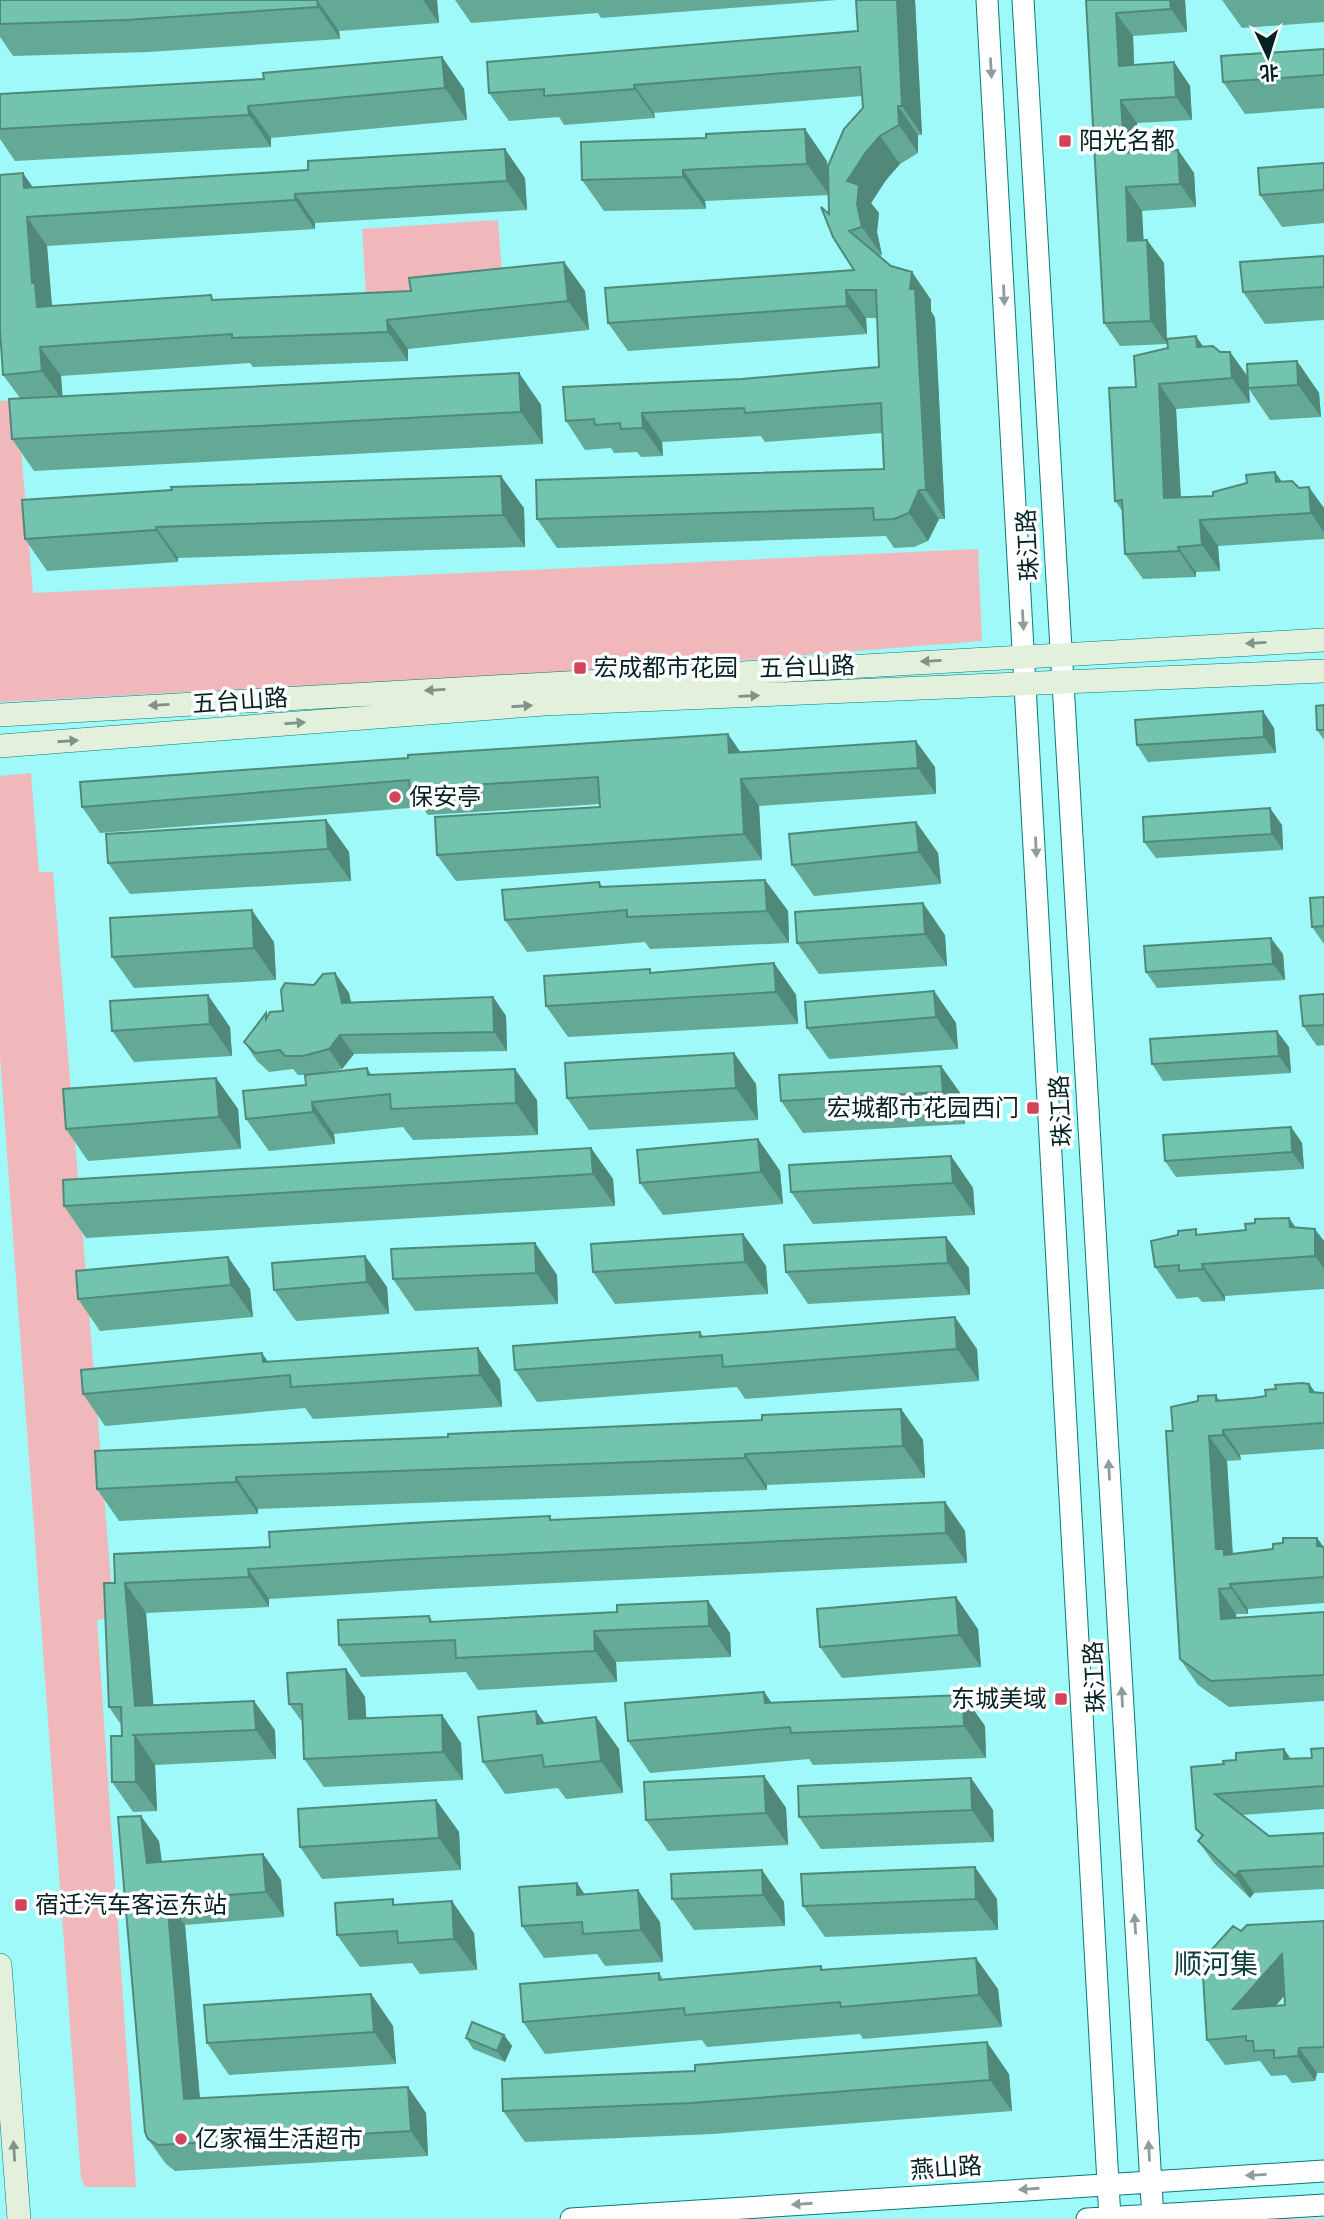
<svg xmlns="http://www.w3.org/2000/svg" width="1324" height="2219" viewBox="0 0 1324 2219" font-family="Karla,'Noto Sans SC',sans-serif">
  <rect width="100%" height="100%" fill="#9ff9f8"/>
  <!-- green -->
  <path fill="#f1b8bb" d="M 498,220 L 503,287 L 366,296 L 362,229 Z
    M 17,400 L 33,593 L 978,549 L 982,641 L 656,667 L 0,702 L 0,401 Z
    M 31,773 L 39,872 L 53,872 L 114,1617 L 97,1620 L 136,2187 L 85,2187 L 81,2178 L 0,1056 L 0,776 Z"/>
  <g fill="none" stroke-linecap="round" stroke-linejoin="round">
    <defs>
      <path id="tertiary" d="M 987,0 L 1110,2219
        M 1023,0 L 1153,2219
        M 571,2219 L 1324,2171
        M 1087,2219 L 1324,2205"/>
      <path id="secondary" d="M 0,715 L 1324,640
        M 0,746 L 544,704 L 1324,671
        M 0,1965 L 19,2219"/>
    </defs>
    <!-- tertiary casing -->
    <use href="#tertiary" stroke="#0c7878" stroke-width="23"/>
    <!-- secondary casing -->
    <use href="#secondary" stroke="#0c7878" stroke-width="24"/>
    <!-- tertiary -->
    <use href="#tertiary" stroke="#fff" stroke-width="21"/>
    <!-- secondary -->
    <use href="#secondary" stroke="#e3f0dc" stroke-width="23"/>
  </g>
  <!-- wall -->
  <path fill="#63a996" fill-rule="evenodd" d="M 0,0 L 437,0 L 439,23 L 339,31 L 340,39 L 148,52 L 13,56 L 0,37 Z
    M 455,0 L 837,0 L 601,18 L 598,13 L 471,23 Z
    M 856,0 L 915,0 L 922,135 L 918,135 L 918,153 L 900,164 L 886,180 L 871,203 L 879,213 L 877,232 L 882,255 L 879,256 L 891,266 L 912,272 L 931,300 L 931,311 L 935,318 L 945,519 L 939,519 L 928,541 L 914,547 L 894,548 L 886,536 L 557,548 L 537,519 L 884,469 L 882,433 L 765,442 L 761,436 L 662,442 L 663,456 L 641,457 L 637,452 L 614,453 L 611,448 L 585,450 L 566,421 L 742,379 L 879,367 L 877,318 L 866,318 L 867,334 L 628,351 L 608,323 L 854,270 L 829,214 L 829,195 L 705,201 L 706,209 L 604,211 L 582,180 L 581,142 L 827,161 L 828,191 L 863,108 L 862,96 L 654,113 L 655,118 L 564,125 L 559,117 L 509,121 L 489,93 L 858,31 Z
    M 1086,0 L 1185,0 L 1187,32 L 1133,36 L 1134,65 L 1174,62 L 1190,86 L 1192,120 L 1137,123 L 1139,152 L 1178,150 L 1194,173 L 1196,207 L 1142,211 L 1143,240 L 1147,240 L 1164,263 L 1167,339 L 1203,347 L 1220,352 L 1230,352 L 1248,377 L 1297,361 L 1319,393 L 1321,417 L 1270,420 L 1249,389 L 1250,403 L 1176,409 L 1181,497 L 1213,496 L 1283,482 L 1324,508 L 1324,539 L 1218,546 L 1220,571 L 1196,572 L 1196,577 L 1143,579 L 1125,554 L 1123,512 L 1115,501 L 1136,387 L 1168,348 L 1167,344 L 1120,346 L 1104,323 Z
    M 1222,0 L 1324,0 L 1324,22 L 1242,28 Z
    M 1324,49 L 1324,108 L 1245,114 L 1223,82 Z
    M 442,57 L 464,89 L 467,120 L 271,138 L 271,147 L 15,161 L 0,139 L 0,94 L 264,79 Z
    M 1324,163 L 1324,223 L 1282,227 L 1260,195 Z
    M 525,178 L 527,210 L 315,223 L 315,229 L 47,246 L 52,306 L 411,291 L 564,262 L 585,291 L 589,330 L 408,349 L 408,361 L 253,367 L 250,363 L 61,376 L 62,396 L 519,373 L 541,405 L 543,444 L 34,471 L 12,439 L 20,398 L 3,375 L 0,330 L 34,188 Z
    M 1324,256 L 1324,320 L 1265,324 L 1243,292 Z
    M 22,500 L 524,508 L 525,547 L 178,558 L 178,562 L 47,571 L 25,539 Z
    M 1324,705 L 1324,740 L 1317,730 Z
    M 1274,728 L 1276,753 L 1148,762 L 1137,745 Z
    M 740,753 L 935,767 L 936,794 L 759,806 L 762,860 L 456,881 L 437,855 L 600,807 L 600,804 L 428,815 L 422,807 L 100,833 L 82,807 Z
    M 326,820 L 349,852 L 351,881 L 130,894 L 108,863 Z
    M 916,822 L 938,853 L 941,884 L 814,896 L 792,865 Z
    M 1282,825 L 1283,850 L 1156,858 L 1144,842 Z
    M 765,880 L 788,911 L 789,943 L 650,949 L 645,942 L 527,952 L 505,920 L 599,882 L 603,887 Z
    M 1324,897 L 1324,944 L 1312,927 Z
    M 795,912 L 945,935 L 947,966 L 819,974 L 797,943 Z
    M 274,942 L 276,980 L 134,988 L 112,957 Z
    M 1283,954 L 1285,980 L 1157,988 L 1146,972 Z
    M 774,963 L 796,995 L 798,1024 L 568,1037 L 546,1006 L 652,972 Z
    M 335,973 L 349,993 L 351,1002 L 493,997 L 506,1016 L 507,1051 L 354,1054 L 342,1069 L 327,1072 L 367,1068 L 371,1074 L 537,1100 L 538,1135 L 413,1140 L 403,1127 L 334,1134 L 335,1144 L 269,1151 L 246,1119 L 306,1085 L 305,1075 L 298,1075 L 293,1069 L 269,1072 L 257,1061 L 244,1042 L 268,1016 L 283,1011 L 314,985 Z
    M 934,991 L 956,1023 L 958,1049 L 829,1059 L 807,1028 Z
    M 1324,994 L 1324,1045 L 1317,1046 L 1303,1026 Z
    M 110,1001 L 230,1027 L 232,1056 L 134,1062 L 112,1031 Z
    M 1289,1047 L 1291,1073 L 1163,1081 L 1152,1064 Z
    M 941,1066 L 963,1097 L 965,1124 L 803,1133 L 781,1101 Z
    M 216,1078 L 238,1109 L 241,1149 L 88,1161 L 66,1129 Z
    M 756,1084 L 758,1120 L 589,1130 L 567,1098 Z
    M 1291,1127 L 1302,1143 L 1304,1169 L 1176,1177 L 1165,1161 Z
    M 758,1139 L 780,1171 L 783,1204 L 663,1215 L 640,1183 Z
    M 591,1148 L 613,1179 L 615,1206 L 86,1238 L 64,1206 Z
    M 951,1156 L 973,1188 L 975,1215 L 813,1224 L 791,1192 Z
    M 1289,1218 L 1295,1227 L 1324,1241 L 1324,1289 L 1225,1296 L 1225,1301 L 1202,1302 L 1198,1297 L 1177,1299 L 1155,1267 L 1246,1230 L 1255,1223 Z
    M 743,1234 L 766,1266 L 768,1294 L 615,1304 L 593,1272 Z
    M 946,1237 L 969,1268 L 970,1295 L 808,1304 L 786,1272 Z
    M 535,1243 L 557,1275 L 558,1304 L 415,1311 L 393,1279 Z
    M 365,1256 L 387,1287 L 389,1314 L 296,1321 L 274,1290 Z
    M 228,1257 L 250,1289 L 253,1317 L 100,1331 L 78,1299 Z
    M 700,1332 L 703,1336 L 977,1349 L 979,1381 L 745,1399 L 737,1387 L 537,1402 L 515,1370 Z
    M 478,1348 L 500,1380 L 502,1407 L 313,1419 L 305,1408 L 105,1426 L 83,1394 L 268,1362 Z
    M 1309,1384 L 1316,1393 L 1324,1393 L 1324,1449 L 1240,1455 L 1241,1460 L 1227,1461 L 1233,1554 L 1273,1549 L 1283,1543 L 1317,1538 L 1324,1547 L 1324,1603 L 1248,1609 L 1248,1614 L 1236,1614 L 1237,1618 L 1324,1612 L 1324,1701 L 1229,1707 L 1198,1685 L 1180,1659 L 1173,1431 L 1198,1401 L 1216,1395 L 1220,1401 L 1253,1398 L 1266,1396 L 1276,1389 Z
    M 901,1409 L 923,1440 L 925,1478 L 767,1485 L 767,1490 L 258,1509 L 258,1514 L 119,1521 L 97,1489 L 448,1437 L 762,1420 Z
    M 945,1502 L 965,1531 L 967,1563 L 433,1589 L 269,1599 L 269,1607 L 146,1613 L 153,1705 L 275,1730 L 276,1759 L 155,1765 L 157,1811 L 133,1812 L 112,1782 L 122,1736 L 122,1726 L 109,1707 L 115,1583 L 270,1547 L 553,1520 Z
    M 708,1601 L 730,1633 L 731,1657 L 616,1662 L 617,1682 L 478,1690 L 466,1672 L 361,1677 L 339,1645 L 429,1616 L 433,1622 L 617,1612 Z
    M 978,1629 L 981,1667 L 842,1678 L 820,1647 Z
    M 346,1669 L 365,1697 L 366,1718 L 442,1715 L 461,1743 L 463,1780 L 324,1787 L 304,1759 L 303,1723 L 289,1704 Z
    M 764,1692 L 772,1703 L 963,1695 L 985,1726 L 986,1758 L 813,1765 L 809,1759 L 650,1773 L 628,1741 Z
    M 536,1711 L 544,1723 L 596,1717 L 619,1749 L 623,1793 L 566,1799 L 558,1788 L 505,1794 L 483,1762 Z
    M 1324,1748 L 1324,1809 L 1242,1815 L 1269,1836 L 1324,1833 L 1324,1889 L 1254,1893 L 1250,1898 L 1214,1863 L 1198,1841 L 1202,1837 L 1196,1829 L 1224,1764 L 1236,1760 L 1284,1749 L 1290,1759 L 1312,1758 Z
    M 764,1776 L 786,1808 L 788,1845 L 668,1851 L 646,1820 Z
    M 971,1778 L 993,1810 L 994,1842 L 821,1849 L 799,1817 Z
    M 436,1800 L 459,1832 L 461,1870 L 322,1879 L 300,1847 Z
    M 159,1841 L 162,1862 L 263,1854 L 281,1880 L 284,1917 L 185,1925 L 200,2098 L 408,2087 L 426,2113 L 428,2156 L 175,2171 L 166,2164 L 148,2139 Z
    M 762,1870 L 784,1902 L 785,1926 L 694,1930 L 672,1899 Z
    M 801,1874 L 997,1899 L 998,1930 L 825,1937 L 803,1906 Z
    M 584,1894 L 660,1922 L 663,1962 L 605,1966 L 597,1954 L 544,1958 L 522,1926 Z
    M 397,1905 L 474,1933 L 477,1970 L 420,1974 L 412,1963 L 360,1967 L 337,1935 Z
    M 1324,1921 L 1324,2073 L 1317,2073 L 1315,2081 L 1292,2083 L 1286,2075 L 1271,2076 L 1260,2061 L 1225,2065 L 1207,2040 L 1241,1931 ZM 1284,1996 L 1285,2005 L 1276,2006 Z
    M 821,1966 L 823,1970 L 998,1989 L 1002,2027 L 863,2039 L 860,2034 L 707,2047 L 702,2040 L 545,2054 L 523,2022 L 659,1973 L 663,1979 Z
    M 371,1994 L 393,2026 L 396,2064 L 229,2075 L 207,2043 Z
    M 504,2035 L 512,2046 L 505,2062 L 473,2049 L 466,2038 Z
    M 1009,2074 L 1012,2111 L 713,2134 L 525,2142 L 503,2111 Z"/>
  <!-- shaded-wall -->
  <path fill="#50897a" d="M 317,0 L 339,31 L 340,39 L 318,7 Z
    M 423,0 L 437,0 L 439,23 Z
    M 897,0 L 915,0 L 922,135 L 902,106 Z
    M 1170,0 L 1185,0 L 1187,32 L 1171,9 Z
    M 1116,13 L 1133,36 L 1135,89 L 1119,66 Z
    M 442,57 L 464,89 L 467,120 L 445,88 Z
    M 1174,62 L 1190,86 L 1192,120 L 1176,97 Z
    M 634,85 L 654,113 L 655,118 L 635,89 Z
    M 1121,100 L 1137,123 L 1140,176 L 1124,153 Z
    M 248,106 L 271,138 L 271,147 L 249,115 Z
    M 898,106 L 918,135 L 918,153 L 899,125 Z
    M 805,129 L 827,161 L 829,195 L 807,164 Z
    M 880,136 L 900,164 L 886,180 L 871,203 L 879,213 L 877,232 L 882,255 L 862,227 L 847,181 L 866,152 Z
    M 505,149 L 525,178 L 527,210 L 507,181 Z
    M 1178,150 L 1194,173 L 1196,207 L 1180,184 Z
    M 683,170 L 705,201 L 706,209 L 683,177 Z
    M 23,173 L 43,202 L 45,217 L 24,188 Z
    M 1126,187 L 1142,211 L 1145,264 L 1128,241 Z
    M 295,194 L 315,223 L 315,229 L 295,200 Z
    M 27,217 L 47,246 L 52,307 L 37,307 L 32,283 Z
    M 1147,240 L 1164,263 L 1167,344 L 1151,321 Z
    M 564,262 L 585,291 L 589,330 L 568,301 Z
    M 912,272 L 931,300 L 931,311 L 935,318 L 945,519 L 926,490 L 910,289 Z
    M 846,290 L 866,318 L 867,334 L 847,306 Z
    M 387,320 L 408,349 L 408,361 L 388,332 Z
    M 1196,336 L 1214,362 L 1197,347 Z
    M 40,347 L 61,376 L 63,401 L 42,371 Z
    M 1230,352 L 1248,377 L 1250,403 L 1232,378 Z
    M 1297,361 L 1319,393 L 1321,417 L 1298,385 Z
    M 519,373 L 541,405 L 543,444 L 521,412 Z
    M 1159,384 L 1176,409 L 1182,523 L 1164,498 Z
    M 642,413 L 662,442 L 663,456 L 643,428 Z
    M 1275,472 L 1293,497 L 1276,482 Z
    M 501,476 L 524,508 L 525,547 L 503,515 Z
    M 1309,487 L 1324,508 L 1324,532 L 1311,513 Z
    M 919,490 L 939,519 L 928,541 L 909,513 Z
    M 1200,520 L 1218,546 L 1220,571 L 1202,545 Z
    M 156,527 L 178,558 L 178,562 L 156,530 Z
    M 1178,547 L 1196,572 L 1196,577 L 1179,551 Z
    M 1263,711 L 1274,728 L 1276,753 L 1264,737 Z
    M 728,734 L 746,760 L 729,753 Z
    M 916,741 L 935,767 L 936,794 L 918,768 Z
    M 741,779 L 759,806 L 762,860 L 744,834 Z
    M 1270,808 L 1282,825 L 1283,850 L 1272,834 Z
    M 326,820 L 349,852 L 351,881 L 328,849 Z
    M 916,822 L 938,853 L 941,884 L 919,852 Z
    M 765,880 L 788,911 L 789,943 L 767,911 Z
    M 923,903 L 945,935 L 947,966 L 925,934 Z
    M 252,910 L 274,942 L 276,980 L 254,948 Z
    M 1271,938 L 1283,954 L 1285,980 L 1273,964 Z
    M 774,963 L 796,995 L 798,1024 L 776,992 Z
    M 335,973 L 349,993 L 355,1022 L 342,1003 Z
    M 934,991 L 956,1023 L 958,1049 L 936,1017 Z
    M 208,995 L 230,1027 L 232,1056 L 210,1024 Z
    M 493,997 L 506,1016 L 507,1051 L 494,1032 Z
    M 1277,1031 L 1289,1047 L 1291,1073 L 1279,1056 Z
    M 340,1035 L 354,1054 L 342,1069 L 329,1049 Z
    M 734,1053 L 756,1084 L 758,1120 L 736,1088 Z
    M 941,1066 L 963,1097 L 965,1124 L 943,1092 Z
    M 515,1069 L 537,1100 L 538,1135 L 516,1103 Z
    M 216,1078 L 238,1109 L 241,1149 L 219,1117 Z
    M 312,1102 L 334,1134 L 335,1144 L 313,1112 Z
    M 1291,1127 L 1302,1143 L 1304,1169 L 1292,1152 Z
    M 758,1139 L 780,1171 L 783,1204 L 761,1172 Z
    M 591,1148 L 613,1179 L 615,1206 L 593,1174 Z
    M 951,1156 L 973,1188 L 975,1215 L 953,1183 Z
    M 1289,1218 L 1311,1250 L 1290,1227 Z
    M 1315,1229 L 1324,1241 L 1324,1268 L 1315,1256 Z
    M 743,1234 L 766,1266 L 768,1294 L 745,1262 Z
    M 946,1237 L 969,1268 L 970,1295 L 948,1263 Z
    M 535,1243 L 557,1275 L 558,1304 L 536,1273 Z
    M 365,1256 L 387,1287 L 389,1314 L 367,1282 Z
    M 228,1257 L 250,1289 L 253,1317 L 231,1285 Z
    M 1202,1264 L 1225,1296 L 1225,1301 L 1203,1269 Z
    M 955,1317 L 977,1349 L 979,1381 L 957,1349 Z
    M 478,1348 L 500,1380 L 502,1407 L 480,1375 Z
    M 262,1353 L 278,1376 L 263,1362 Z
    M 1309,1384 L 1324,1405 L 1310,1392 Z
    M 901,1409 L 923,1440 L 925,1478 L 903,1446 Z
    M 1223,1430 L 1240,1455 L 1241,1460 L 1223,1435 Z
    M 1209,1436 L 1227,1461 L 1233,1563 L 1216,1549 Z
    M 745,1454 L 767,1485 L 767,1490 L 745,1458 Z
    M 236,1477 L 258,1509 L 258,1514 L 236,1482 Z
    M 945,1502 L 965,1531 L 967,1563 L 946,1533 Z
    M 1317,1538 L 1324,1548 L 1317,1546 Z
    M 248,1569 L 269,1599 L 269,1607 L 249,1577 Z
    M 125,1583 L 146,1613 L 156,1736 L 135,1706 Z
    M 1230,1584 L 1248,1609 L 1248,1614 L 1231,1588 Z
    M 1219,1589 L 1236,1614 L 1238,1644 L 1221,1619 Z
    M 956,1597 L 978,1629 L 981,1667 L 959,1635 Z
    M 708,1601 L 730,1633 L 731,1657 L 709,1626 Z
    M 594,1631 L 616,1662 L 617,1682 L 595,1651 Z
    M 346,1669 L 365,1697 L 368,1747 L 349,1719 Z
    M 764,1692 L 786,1723 L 765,1703 Z
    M 963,1695 L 985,1726 L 986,1758 L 964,1726 Z
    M 254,1701 L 275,1730 L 276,1759 L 256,1730 Z
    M 536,1711 L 558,1742 L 537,1724 Z
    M 442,1715 L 461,1743 L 463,1780 L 443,1752 Z
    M 596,1717 L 619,1749 L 623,1793 L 601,1761 Z
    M 135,1735 L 155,1765 L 157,1811 L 136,1782 Z
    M 1284,1749 L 1299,1771 L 1284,1759 Z
    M 764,1776 L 786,1808 L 788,1845 L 766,1813 Z
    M 971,1778 L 993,1810 L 994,1842 L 972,1810 Z
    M 436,1800 L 459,1832 L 461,1870 L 439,1838 Z
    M 141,1816 L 159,1841 L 165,1889 L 147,1863 Z
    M 263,1854 L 281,1880 L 284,1917 L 266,1892 Z
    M 975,1867 L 997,1899 L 998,1930 L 976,1899 Z
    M 762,1870 L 784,1902 L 785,1926 L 763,1895 Z
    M 1239,1871 L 1254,1893 L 1250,1898 L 1235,1876 Z
    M 577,1883 L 599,1915 L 577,1895 Z
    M 638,1890 L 660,1922 L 663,1962 L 641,1930 Z
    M 167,1900 L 185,1925 L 202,2125 L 184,2099 Z
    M 452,1901 L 474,1933 L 477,1970 L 454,1939 Z
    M 1282,1954 L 1299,1979 L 1251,2033 L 1233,2009 Z
    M 976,1958 L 998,1989 L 1002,2027 L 979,1995 Z
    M 371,1994 L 393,2026 L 396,2064 L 374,2032 Z
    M 504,2035 L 512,2046 L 505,2062 L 497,2051 Z
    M 987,2042 L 1009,2074 L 1012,2111 L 990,2080 Z
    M 1299,2048 L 1317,2073 L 1315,2081 L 1298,2056 Z
    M 408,2087 L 426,2113 L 428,2156 L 411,2131 Z"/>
  <!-- building -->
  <path fill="#73c4ae" stroke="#50897a" stroke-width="2" fill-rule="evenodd" d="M 0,0 L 317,0 L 318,7 L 126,20 L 0,24 Z
    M 856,0 L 897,0 L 902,106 L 898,106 L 899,125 L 880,136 L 866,152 L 847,181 L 859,185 L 857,204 L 862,227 L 849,231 L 891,266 L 912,272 L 910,289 L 915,289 L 926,490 L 919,490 L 909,513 L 894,519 L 874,520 L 873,508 L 537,519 L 536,480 L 884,469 L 881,403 L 745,413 L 744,408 L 642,413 L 643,428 L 621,429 L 620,423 L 595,425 L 594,419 L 566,421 L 563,387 L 742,379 L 879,367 L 876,290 L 846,290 L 847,306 L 608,323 L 605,288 L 854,270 L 833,237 L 821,207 L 829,214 L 828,166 L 844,129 L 863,108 L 860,67 L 634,85 L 635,89 L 544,96 L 544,89 L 489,93 L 487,62 L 858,31 Z
    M 1086,0 L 1170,0 L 1171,9 L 1116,13 L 1119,66 L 1174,62 L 1176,97 L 1121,100 L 1124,153 L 1178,150 L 1180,184 L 1126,187 L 1128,241 L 1147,240 L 1151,321 L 1104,323 Z
    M 1324,49 L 1324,75 L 1223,82 L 1221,56 Z
    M 442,57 L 445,88 L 248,106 L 249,115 L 0,129 L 0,94 L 264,79 L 263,73 Z
    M 805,129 L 807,164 L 683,170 L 683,177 L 582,180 L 581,142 L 706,138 L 706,134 Z
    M 505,149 L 507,181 L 295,194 L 295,200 L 27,217 L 32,283 L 35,283 L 37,307 L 211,295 L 212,300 L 411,291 L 409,278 L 564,262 L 568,301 L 387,320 L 388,332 L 232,338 L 232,334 L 40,347 L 42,371 L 3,375 L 0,330 L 0,175 L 23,173 L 24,188 L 308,170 L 308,161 Z
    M 1324,163 L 1324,190 L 1260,195 L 1258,168 Z
    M 1324,256 L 1324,287 L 1243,292 L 1240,262 Z
    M 1196,336 L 1197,347 L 1213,346 L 1220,352 L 1230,352 L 1232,378 L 1159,384 L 1164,498 L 1213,496 L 1213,492 L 1247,483 L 1246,475 L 1275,472 L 1276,482 L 1292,481 L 1299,488 L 1309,487 L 1311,513 L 1200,520 L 1202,545 L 1178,547 L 1179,551 L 1125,554 L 1122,500 L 1115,501 L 1109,388 L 1136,387 L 1134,356 L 1168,348 L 1167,339 Z
    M 1297,361 L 1298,385 L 1248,388 L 1247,364 Z
    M 519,373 L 521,412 L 12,439 L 9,399 Z
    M 501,476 L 503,515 L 156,527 L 156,530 L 25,539 L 22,500 L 172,490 L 171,487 Z
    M 1324,705 L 1324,730 L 1317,730 L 1316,706 Z
    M 1263,711 L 1264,737 L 1137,745 L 1135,720 Z
    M 728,734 L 729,753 L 916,741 L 918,768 L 741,779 L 744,834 L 437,855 L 435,817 L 600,807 L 598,777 L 410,789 L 409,780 L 82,807 L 80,782 L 408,758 L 408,755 Z
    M 1270,808 L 1272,834 L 1144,842 L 1143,817 Z
    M 326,820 L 328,849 L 108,863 L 106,834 Z
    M 916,822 L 919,852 L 792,865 L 789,834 Z
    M 765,880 L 767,911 L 627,917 L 627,910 L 505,920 L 502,890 L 599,882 L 600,887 Z
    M 1324,897 L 1324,926 L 1312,927 L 1310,898 Z
    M 923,903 L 925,934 L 797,943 L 795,912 Z
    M 252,910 L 254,948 L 112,957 L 110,918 Z
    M 1271,938 L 1273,964 L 1146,972 L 1144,946 Z
    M 774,963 L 776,992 L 546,1006 L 544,976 L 650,969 L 650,973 Z
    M 335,973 L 342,1003 L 493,997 L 494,1032 L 340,1035 L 329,1049 L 303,1056 L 285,1056 L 280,1050 L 255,1053 L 244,1042 L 266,1013 L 266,1019 L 270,1012 L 283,1011 L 281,990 L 285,983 L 314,985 L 323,974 Z
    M 934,991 L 936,1017 L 807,1028 L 805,1002 Z
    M 1324,994 L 1324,1025 L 1303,1026 L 1300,996 Z
    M 208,995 L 210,1024 L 112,1031 L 110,1001 Z
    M 1277,1031 L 1279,1056 L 1152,1064 L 1150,1039 Z
    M 734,1053 L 736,1088 L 567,1098 L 565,1063 Z
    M 941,1066 L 943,1092 L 781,1101 L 779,1075 Z
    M 367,1068 L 368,1075 L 515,1069 L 516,1103 L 391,1109 L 390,1094 L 312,1102 L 313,1112 L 246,1119 L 243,1091 L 306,1085 L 305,1075 Z
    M 216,1078 L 219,1117 L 66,1129 L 63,1089 Z
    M 1291,1127 L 1292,1152 L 1165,1161 L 1163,1135 Z
    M 758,1139 L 761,1172 L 640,1183 L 637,1150 Z
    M 591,1148 L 593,1174 L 64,1206 L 63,1180 Z
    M 951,1156 L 953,1183 L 791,1192 L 789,1165 Z
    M 1289,1218 L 1290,1227 L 1315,1229 L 1315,1256 L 1202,1264 L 1203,1269 L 1179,1271 L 1179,1265 L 1155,1267 L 1151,1241 L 1178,1235 L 1178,1231 L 1196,1229 L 1196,1235 L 1246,1230 L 1245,1224 L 1255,1223 L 1255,1219 Z
    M 743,1234 L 745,1262 L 593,1272 L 591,1244 Z
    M 946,1237 L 948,1263 L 786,1272 L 784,1245 Z
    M 535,1243 L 536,1273 L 393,1279 L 391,1249 Z
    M 365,1256 L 367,1282 L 274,1290 L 272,1263 Z
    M 228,1257 L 231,1285 L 78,1299 L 76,1271 Z
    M 955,1317 L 957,1349 L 723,1367 L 722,1355 L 515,1370 L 513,1346 L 700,1332 L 700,1337 Z
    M 478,1348 L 480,1375 L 291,1387 L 290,1375 L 83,1394 L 81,1370 L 262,1353 L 263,1362 Z
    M 1302,1383 L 1309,1384 L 1310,1392 L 1324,1393 L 1324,1423 L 1223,1430 L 1223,1435 L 1209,1436 L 1216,1549 L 1224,1549 L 1224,1555 L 1273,1549 L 1273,1544 L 1283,1543 L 1283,1538 L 1317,1538 L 1317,1546 L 1324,1547 L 1324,1577 L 1230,1584 L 1231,1588 L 1219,1589 L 1221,1619 L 1324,1612 L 1324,1675 L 1211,1681 L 1180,1659 L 1166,1431 L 1173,1431 L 1171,1407 L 1198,1401 L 1198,1396 L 1216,1395 L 1216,1401 L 1253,1398 L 1266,1396 L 1265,1390 L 1276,1389 L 1275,1385 Z
    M 901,1409 L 903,1446 L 745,1454 L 745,1458 L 236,1477 L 236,1482 L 97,1489 L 95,1451 L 448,1437 L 448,1434 L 762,1420 L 762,1415 Z
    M 945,1502 L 946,1533 L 413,1559 L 248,1569 L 249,1577 L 125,1583 L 135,1706 L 254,1701 L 256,1730 L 132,1735 L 135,1735 L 136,1782 L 112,1782 L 111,1736 L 122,1736 L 121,1707 L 109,1707 L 104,1583 L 115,1583 L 114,1554 L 270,1547 L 269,1532 L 411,1523 L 550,1516 L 550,1520 Z
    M 956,1597 L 959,1635 L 820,1647 L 817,1609 Z
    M 708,1601 L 709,1626 L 594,1631 L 595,1651 L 456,1658 L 455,1640 L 339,1645 L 338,1620 L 429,1616 L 430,1622 L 617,1612 L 617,1605 Z
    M 346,1669 L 349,1719 L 442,1715 L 443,1752 L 304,1759 L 302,1704 L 289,1704 L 287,1673 Z
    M 764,1692 L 765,1703 L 963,1695 L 964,1726 L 791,1733 L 790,1727 L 628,1741 L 625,1703 Z
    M 536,1711 L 537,1724 L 596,1717 L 601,1761 L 544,1767 L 542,1755 L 483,1762 L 478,1717 Z
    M 1324,1748 L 1324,1786 L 1215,1794 L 1269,1836 L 1324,1833 L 1324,1866 L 1239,1871 L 1235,1876 L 1198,1841 L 1203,1835 L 1196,1829 L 1191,1767 L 1224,1764 L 1223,1761 L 1236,1760 L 1236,1753 L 1284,1749 L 1284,1759 L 1312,1758 L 1311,1749 Z
    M 764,1776 L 766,1813 L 646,1820 L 644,1782 Z
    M 971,1778 L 972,1810 L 799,1817 L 798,1786 Z
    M 436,1800 L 439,1838 L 300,1847 L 298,1809 Z
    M 141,1816 L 147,1863 L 263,1854 L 266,1892 L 167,1900 L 184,2099 L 408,2087 L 411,2131 L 158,2145 L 148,2139 L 145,2132 L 118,1817 Z
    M 975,1867 L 976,1899 L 803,1906 L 801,1874 Z
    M 762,1870 L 763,1895 L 672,1899 L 671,1874 Z
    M 577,1883 L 577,1895 L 638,1890 L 641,1930 L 583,1934 L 582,1922 L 522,1926 L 519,1887 Z
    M 393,1899 L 393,1905 L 452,1901 L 454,1939 L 398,1943 L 397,1931 L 337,1935 L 335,1903 Z
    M 1324,1921 L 1324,2047 L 1299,2048 L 1298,2056 L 1274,2058 L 1274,2050 L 1254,2051 L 1253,2041 L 1246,2041 L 1246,2036 L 1207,2040 L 1202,1960 L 1233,1926 L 1241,1931 L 1247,1925 ZM 1282,1954 L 1285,2005 L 1233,2009 Z
    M 976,1958 L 979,1995 L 841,2007 L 840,2002 L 685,2015 L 684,2008 L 523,2022 L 520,1984 L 659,1973 L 659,1980 L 821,1966 L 821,1970 Z
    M 371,1994 L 374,2032 L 207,2043 L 204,2005 Z
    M 472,2022 L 504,2035 L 497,2051 L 466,2038 Z
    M 987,2042 L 990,2080 L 691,2103 L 503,2111 L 502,2079 L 695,2071 L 695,2065 Z"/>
  <!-- one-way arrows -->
  <defs><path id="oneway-solid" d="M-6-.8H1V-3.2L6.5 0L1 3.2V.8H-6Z" transform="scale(1.75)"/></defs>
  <g fill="#8e9c9c">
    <use href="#oneway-solid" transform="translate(991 68) rotate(87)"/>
    <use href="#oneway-solid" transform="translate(1004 295) rotate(87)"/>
    <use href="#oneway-solid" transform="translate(1023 620) rotate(87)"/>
    <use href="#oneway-solid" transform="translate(1036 847) rotate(87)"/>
    <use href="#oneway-solid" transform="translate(1109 1470) rotate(-93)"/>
    <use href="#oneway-solid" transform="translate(1122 1697) rotate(-93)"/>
    <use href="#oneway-solid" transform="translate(1135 1924) rotate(-94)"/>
    <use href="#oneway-solid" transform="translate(1149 2151) rotate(-93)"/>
    <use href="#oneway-solid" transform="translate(1256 2175) rotate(177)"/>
    <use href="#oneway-solid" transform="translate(1029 2189) rotate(176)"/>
    <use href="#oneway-solid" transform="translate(802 2204) rotate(176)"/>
  </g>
  <g fill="#7f9388">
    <use href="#oneway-solid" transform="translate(1256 643) rotate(177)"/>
    <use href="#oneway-solid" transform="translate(931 661) rotate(177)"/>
    <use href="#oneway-solid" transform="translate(435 690) rotate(177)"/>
    <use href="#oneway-solid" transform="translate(749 696) rotate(-2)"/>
    <use href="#oneway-solid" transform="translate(159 705) rotate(177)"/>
    <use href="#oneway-solid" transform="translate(522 706) rotate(-4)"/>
    <use href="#oneway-solid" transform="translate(295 723) rotate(-4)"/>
    <use href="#oneway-solid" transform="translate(68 741) rotate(-4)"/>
    <use href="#oneway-solid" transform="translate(14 2151) rotate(-94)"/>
  </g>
  <!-- markers -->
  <g fill="#d3435b" stroke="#fff" stroke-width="2.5">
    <rect x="1058" y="134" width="14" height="14" rx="3.5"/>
    <rect x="573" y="661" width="14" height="14" rx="3.5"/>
    <circle cx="395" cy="797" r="7"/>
    <rect x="1026" y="1101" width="14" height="14" rx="3.5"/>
    <rect x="1054" y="1692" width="14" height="14" rx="3.5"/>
    <rect x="14" y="1898" width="14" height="14" rx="3.5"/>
    <circle cx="181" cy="2139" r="7"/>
  </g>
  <g text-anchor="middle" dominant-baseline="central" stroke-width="7" stroke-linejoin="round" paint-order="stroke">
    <!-- poi labels -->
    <g font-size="24" fill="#052222" stroke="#fff" text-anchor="start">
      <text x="1079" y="141">阳光名都</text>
      <text x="594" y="668">宏成都市花园</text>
      <text x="409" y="797">保安亭</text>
      <text x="1019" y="1108" text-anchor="end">宏城都市花园西门</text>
      <text x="1047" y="1699" text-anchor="end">东城美域</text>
      <text x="35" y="1905">宿迁汽车客运东站</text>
      <text x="195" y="2139">亿家福生活超市</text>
    </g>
    <!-- street labels -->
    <g font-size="24" fill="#052222" stroke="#fff">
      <text transform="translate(1028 545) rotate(-93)">珠江路</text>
      <text transform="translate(807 667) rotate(-2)">五台山路</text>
      <text transform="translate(240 701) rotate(-4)">五台山路</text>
      <text transform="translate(1061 1111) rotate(-93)">珠江路</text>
      <text transform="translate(1095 1677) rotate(-93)">珠江路</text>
      <text transform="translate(946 2168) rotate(-4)">燕山路</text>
    </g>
    <!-- quarter labels -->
    <g font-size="28" fill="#093e3d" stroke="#fff">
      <text x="1216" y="1964">顺河集</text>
    </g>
  </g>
  <!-- north arrow -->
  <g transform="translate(1268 56) rotate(176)" stroke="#ffffff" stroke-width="5" paint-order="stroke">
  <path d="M0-5L12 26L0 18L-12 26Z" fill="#052222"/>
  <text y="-10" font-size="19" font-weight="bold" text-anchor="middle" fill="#052222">北</text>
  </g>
</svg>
